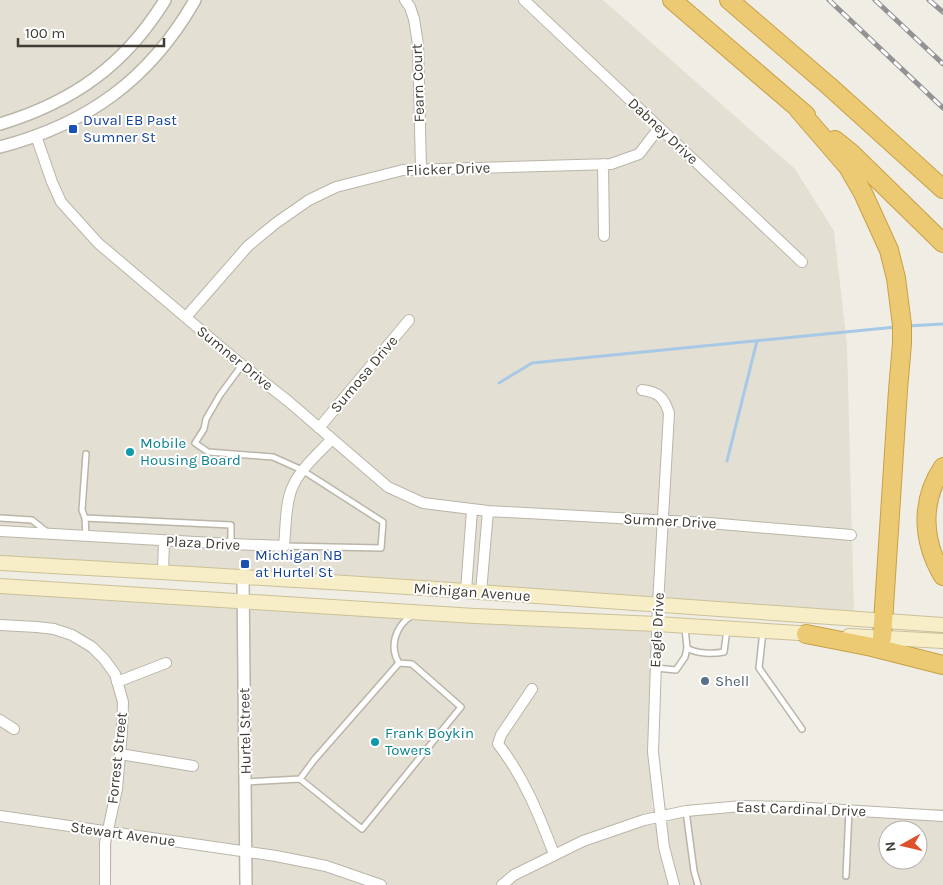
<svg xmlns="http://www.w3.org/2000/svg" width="943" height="885" viewBox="0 0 943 885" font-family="Karla,sans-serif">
  <rect width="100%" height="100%" fill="#f0ede5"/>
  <!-- residential -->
  <path fill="#e3dfd3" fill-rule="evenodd" d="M 0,0 L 603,0 L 795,169 L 834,231 L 847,345 L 854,612 L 0,558 Z
    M 0,589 L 239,604 L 243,848 L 112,830 L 111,885 L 0,885 Z
    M 247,606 L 652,628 L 652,808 L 943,809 L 943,885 L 245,885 ZM 888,830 L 918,830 L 918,860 L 888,860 Z"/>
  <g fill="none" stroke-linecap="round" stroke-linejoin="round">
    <!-- stream -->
    <path stroke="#a7c9e6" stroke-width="3" d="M 907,326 L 943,324
      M 499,383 L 532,363 L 896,327
      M 727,461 L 757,341"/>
    <defs>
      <path id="service" d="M 242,365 L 220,395 L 206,419 L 204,429 L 195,443 L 208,452 L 273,457 L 302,470 L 383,522 L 381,548 L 284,546
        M 86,454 L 82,510 L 85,518 L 86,536
        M 0,518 L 32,520 L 47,532
        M 85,518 L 231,525 L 231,544
        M 685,628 L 687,648 C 696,654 714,654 724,652 L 727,629
        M 763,631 L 759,668 L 802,729
        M 656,668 L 676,670 L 685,657 L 687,648
        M 300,779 L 314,760 L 399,663
        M 246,782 L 300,779 L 362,829 L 461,707 L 412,664 L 399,663 C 389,647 395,627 411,616
        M 686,811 L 694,871 L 698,885
        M 846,876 L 849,810"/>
      <path id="minor" d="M 405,0 L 410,7 L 414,19 L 418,44 L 421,169
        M 524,0 L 802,262
        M 36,136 L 52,182 L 61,202 L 98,243 L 242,365 L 288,401 L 388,487 L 423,503 L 488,511 L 709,523 L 851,535
        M 603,164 L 604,236
        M 186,317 L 248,246 L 276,223 L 309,200 L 336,187 L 403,170 L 611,164 L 639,154 L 659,128
        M 642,390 C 658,392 664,397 669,413 L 658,604 L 653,752 L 664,847 L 674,885
        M 319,428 L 409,320
        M 0,531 L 231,544 L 284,546 C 286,527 285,505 292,488 C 300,469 318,454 332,439
        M 163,572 L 164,541
        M 466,591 L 472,510
        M 481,592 L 488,511
        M 0,625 L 37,627 L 54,629 L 72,635 L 92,647 L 104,659 L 115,674 L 123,702 L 122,732 L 117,789 L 105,843 L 105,885
        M 117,682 L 166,663
        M 532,689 L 501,735 L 498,744 C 524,777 539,815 554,854
        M 0,720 L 14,729
        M 120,754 L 193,766
        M 0,816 L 276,856 L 326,866 L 381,885
        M 502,885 L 514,875 L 583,841 L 644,820 L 686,811 L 742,806 L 793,807 L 943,816"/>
      <path id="tertiary" d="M 0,124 C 73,102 125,65 165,0
        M 0,147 C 88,124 150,79 195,0
        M 243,577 L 246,885"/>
      <path id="secondary" d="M 0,563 C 155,572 310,580 465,591 C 624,602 783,615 943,625
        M 0,586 L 475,616 L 657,624 L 815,634
        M 849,636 L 943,641"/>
      <path id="motorway" d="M 672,0 L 806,115
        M 729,0 L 829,86 L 943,189
        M 798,109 L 848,167 L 863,193 L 889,250 L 896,278 L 902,325 L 902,343 L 898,390 L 882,638
        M 835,140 L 850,152 L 943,243
        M 943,467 C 920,501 922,541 943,576
        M 806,634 L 872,647 L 943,665"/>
    </defs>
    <!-- service casing -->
    <use href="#service" stroke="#bab5a8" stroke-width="8"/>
    <!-- minor casing -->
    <use href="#minor" stroke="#bab5a8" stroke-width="12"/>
    <!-- tertiary casing -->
    <use href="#tertiary" stroke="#bab5a8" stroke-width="14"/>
    <!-- secondary casing -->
    <use href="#secondary" stroke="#cac199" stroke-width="16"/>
    <!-- motorway casing -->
    <use href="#motorway" stroke="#c9a045" stroke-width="20"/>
    <!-- service -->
    <use href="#service" stroke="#fff" stroke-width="5"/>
    <!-- minor -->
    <use href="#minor" stroke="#fff" stroke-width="10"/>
    <!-- tertiary -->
    <use href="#tertiary" stroke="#fff" stroke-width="11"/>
    <!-- secondary -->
    <use href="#secondary" stroke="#f7eec7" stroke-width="14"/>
    <!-- motorway -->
    <use href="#motorway" stroke="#ecca74" stroke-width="18"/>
    <defs>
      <path id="rail" d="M 829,0 L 943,108
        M 875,0 L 943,64
        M 929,0 L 943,12"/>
    </defs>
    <!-- rail casing -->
    <use href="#rail" stroke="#939393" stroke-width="5"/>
    <!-- rail -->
    <use href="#rail" stroke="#fff" stroke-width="3" stroke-dasharray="9" stroke-linecap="butt"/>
  </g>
  <!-- markers -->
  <g fill="#1a4fb4" stroke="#fff" stroke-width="2">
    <rect x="68" y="124" width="10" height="10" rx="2.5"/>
    <rect x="240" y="559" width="10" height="10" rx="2.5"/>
  </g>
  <g fill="#0f9aa8" stroke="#fff" stroke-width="2">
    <circle cx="130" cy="452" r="5"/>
    <circle cx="375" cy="742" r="5"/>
  </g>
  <circle fill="#5c6f8a" stroke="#fff" stroke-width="2" cx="705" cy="681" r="5"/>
  <g text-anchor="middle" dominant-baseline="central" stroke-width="4" stroke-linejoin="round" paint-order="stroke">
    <!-- street labels -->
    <g font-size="15" fill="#413d35" stroke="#fff">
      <text transform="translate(418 83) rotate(-92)">Fearn Court</text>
      <text transform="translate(663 131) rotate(43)">Dabney Drive</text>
      <text transform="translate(448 169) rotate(-2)">Flicker Drive</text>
      <text transform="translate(235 358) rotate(39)">Sumner Drive</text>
      <text transform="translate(364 374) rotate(-50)">Sumosa Drive</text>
      <text transform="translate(670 521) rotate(3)">Sumner Drive</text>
      <text transform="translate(203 543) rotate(3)">Plaza Drive</text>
      <text transform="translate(472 592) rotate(4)">Michigan Avenue</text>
      <text transform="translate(657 630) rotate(-87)">Eagle Drive</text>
      <text transform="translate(245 731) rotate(-91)">Hurtel Street</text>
      <text transform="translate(117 758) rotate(-84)">Forrest Street</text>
      <text transform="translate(801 809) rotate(2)">East Cardinal Drive</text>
      <text transform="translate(123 834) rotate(8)">Stewart Avenue</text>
    </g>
    <!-- transit labels -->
    <g font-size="15" fill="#164399" stroke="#fff" text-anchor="start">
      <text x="83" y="120">Duval EB Past<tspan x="83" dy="17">Sumner St</tspan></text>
      <text x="255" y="555">Michigan NB<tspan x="255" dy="17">at Hurtel St</tspan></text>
    </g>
    <!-- culture labels -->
    <g font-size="15" fill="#0d838f" stroke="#fff" text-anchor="start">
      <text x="140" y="443">Mobile<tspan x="140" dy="17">Housing Board</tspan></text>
      <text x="385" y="733">Frank Boykin<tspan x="385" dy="17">Towers</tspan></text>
    </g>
    <!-- service labels -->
    <g font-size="15" fill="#4e5e75" stroke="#fff" text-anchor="start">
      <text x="715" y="681">Shell</text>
    </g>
  </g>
  <!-- north arrow -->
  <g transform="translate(903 845) rotate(262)"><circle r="24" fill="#ffffff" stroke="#b3b1ae"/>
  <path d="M0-4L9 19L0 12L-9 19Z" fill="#df512c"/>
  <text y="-8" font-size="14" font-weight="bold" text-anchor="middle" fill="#413d35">N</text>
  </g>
  <!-- scale -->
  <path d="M18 38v8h146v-8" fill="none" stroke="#413d35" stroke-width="2.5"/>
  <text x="25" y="38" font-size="15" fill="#413d35" stroke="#ffffff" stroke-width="4" paint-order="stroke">100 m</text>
</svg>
